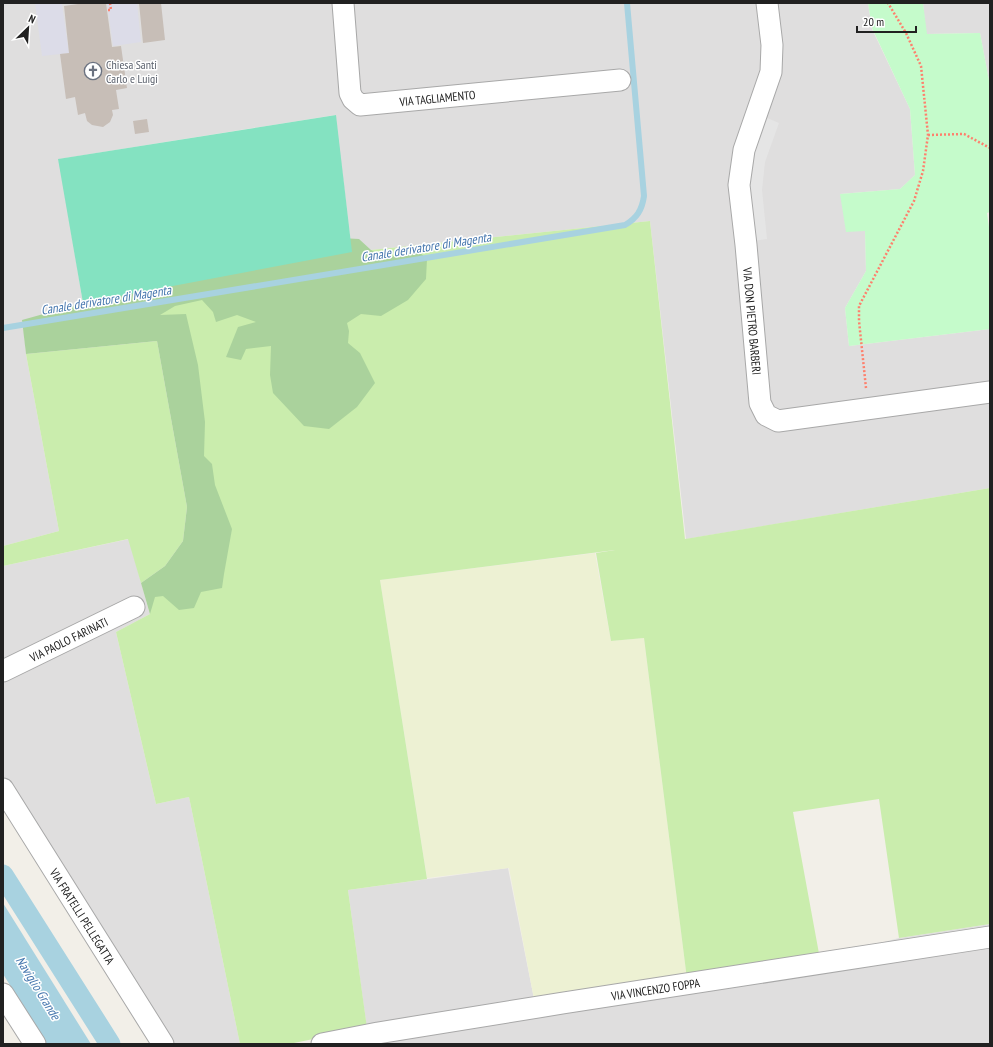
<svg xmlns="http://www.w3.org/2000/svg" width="993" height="1047" viewBox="0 0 993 1047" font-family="'PT Sans Narrow',sans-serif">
  <rect width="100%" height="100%" fill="#f2efe8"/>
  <!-- residential -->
  <path fill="#dfdede" d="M 3,3 L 868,3 L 872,29 L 910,109 L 915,175 L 900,189 L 840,194 L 865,230 L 866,271 L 845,308 L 849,346 L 990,329 L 990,488 L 686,539 L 650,221 L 352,252 L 335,115 L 59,159 L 83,303 L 23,321 L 26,354 L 59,531 L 3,546 Z
    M 923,3 L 990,3 L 990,86 L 980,33 L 926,34 Z
    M 129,539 L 150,614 L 116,632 L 156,804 L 189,797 L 240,1044 L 171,1044 L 3,776 L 3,566 Z
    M 508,868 L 534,999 L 820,959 L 899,938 L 990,924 L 990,1044 L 369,1044 L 348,890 Z"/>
  <!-- farmland -->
  <path fill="#edf1d3" d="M 595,553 L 611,641 L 644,638 L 687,979 L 534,999 L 509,868 L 427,878 L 380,580 Z"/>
  <!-- grass -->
  <path fill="#caedad" d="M 650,221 L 685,539 L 990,488 L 990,924 L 899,938 L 879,799 L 793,812 L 820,959 L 687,979 L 644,638 L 611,641 L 596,553 L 615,550 L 380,580 L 427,879 L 348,890 L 367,1028 L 289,1044 L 240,1044 L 189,797 L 156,804 L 116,632 L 150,614 L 144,590 L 223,528 L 154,330 L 155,297 L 352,252 Z
    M 157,341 L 187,507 L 183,541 L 165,566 L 141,583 L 128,539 L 3,566 L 3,546 L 59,531 L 26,354 Z"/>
  <!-- forest -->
  <path fill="#aad29c" d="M 341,238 L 359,239 L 371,250 L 385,258 L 418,251 L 427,259 L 426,279 L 408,300 L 381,316 L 361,314 L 347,323 L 349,331 L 348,343 L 360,353 L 375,383 L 357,407 L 329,429 L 304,426 L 273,393 L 270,375 L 271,346 L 246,349 L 241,360 L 226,357 L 238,327 L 256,322 L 237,315 L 216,322 L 213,312 L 202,300 L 175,306 L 160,315 L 186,314 L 198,365 L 205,422 L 204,456 L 212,464 L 215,485 L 232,529 L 224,574 L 222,588 L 201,592 L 194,608 L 179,610 L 163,596 L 155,597 L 150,614 L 141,583 L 165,566 L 183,541 L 187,507 L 157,341 L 26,354 L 22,320 L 83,303 L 91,286 Z"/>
  <!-- park -->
  <path fill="#c5fbcb" d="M 868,3 L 923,3 L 927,34 L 980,33 L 990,86 L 990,212 L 987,213 L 990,234 L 990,329 L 849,346 L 845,308 L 866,271 L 865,231 L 846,232 L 840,194 L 900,189 L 915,175 L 910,109 L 872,28 Z"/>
  <!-- pitch -->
  <path fill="#84e2c1" d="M 336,115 L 352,252 L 83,303 L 58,159 Z"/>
  <!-- parking -->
  <path fill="#e5e5e5" d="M 765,117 L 779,123 L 765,162 L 762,190 L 767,239 L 752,241 L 748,191 L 751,159 Z"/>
  <!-- plaza -->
  <path fill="#dcdce8" d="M 35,3 L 72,3 L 62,4 L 69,53 L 42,56 Z
    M 107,3 L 137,3 L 141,42 L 113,46 Z"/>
  <!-- water -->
  <path fill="#a8d2e0" d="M 3,903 L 91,1044 L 47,1044 L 3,974 Z"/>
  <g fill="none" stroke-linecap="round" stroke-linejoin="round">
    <!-- stream -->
    <path stroke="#a8d2e0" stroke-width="6" d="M 3,328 L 625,225 C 637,218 642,210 644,196 L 627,3"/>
    <!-- canal -->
    <path stroke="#a8d2e0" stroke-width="21" d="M 3,875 L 110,1044"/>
  </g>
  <!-- building -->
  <path fill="#c7beb7" d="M 85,3 L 106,3 L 112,47 L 121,46 L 127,88 L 116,90 L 119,109 L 112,110 L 113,115 L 110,122 L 103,127 L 92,125 L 87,121 L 85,113 L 78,115 L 75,97 L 66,99 L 60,54 L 69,53 L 64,6 Z
    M 139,3 L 161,3 L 165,40 L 143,43 Z
    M 147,119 L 149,132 L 135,134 L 133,121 Z"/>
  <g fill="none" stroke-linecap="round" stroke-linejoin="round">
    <defs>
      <g id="minor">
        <path id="s1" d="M 343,3 L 350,93 L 353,99 L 360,105 L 620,80"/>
        <path id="s2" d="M 767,3 L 772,45 L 771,72 L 744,150 L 739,185 L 746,245 L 760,403 L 766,415 L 778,421 L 990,392"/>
        <path id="s3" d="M 3,671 L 134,607"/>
        <path id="s4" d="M 3,789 L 163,1044"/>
        <path d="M 3,994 L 35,1044"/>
        <path id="s5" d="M 322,1044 L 378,1033 L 563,1003 L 990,937"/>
      </g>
    </defs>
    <!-- minor casing -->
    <use href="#minor" stroke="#a8a8a8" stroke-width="23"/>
    <!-- path -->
    <path stroke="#fe806d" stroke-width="2.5" stroke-dasharray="2 2" stroke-linecap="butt" d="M 108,10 L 111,10 L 110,3
      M 928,135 L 964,134 L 990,148
      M 866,388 L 859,321 L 859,306 L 914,201 L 923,171 L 928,135 L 921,66 L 906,33 L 888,3"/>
    <!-- minor -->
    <use href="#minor" stroke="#fff" stroke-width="21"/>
  </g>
  <!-- icons -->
  <defs>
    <symbol id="church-ring" viewBox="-11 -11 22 22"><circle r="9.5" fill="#fff" stroke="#6b7280" stroke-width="1.5"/><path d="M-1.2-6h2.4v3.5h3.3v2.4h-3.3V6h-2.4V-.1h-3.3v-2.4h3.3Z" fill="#6b7280"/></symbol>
  </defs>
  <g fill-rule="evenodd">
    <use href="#church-ring" x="83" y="61" width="20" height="20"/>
  </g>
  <g text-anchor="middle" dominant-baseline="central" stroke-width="3" stroke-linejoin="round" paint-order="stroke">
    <!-- worship labels -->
    <g font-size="12" fill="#5b616d" stroke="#fff" text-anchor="start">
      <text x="106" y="64">Chiesa Santi<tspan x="106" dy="14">Carlo e Luigi</tspan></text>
    </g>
    <!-- street labels -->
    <g font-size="12" fill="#212121" stroke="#fff">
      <text stroke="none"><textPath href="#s1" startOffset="184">VIA TAGLIAMENTO</textPath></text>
      <text stroke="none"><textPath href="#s2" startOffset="324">VIA DON PIETRO BARBERI</textPath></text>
      <text stroke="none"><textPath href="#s3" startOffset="73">VIA PAOLO FARINATI</textPath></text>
      <text stroke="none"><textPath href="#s4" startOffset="150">VIA FRATELLI PELLEGATTA</textPath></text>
      <text stroke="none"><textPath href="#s5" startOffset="338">VIA VINCENZO FOPPA</textPath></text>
    </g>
    <!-- water labels -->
    <g font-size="13" font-style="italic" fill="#4677ae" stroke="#fff">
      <text transform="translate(426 247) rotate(-9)">Canale derivatore di Magenta</text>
      <text transform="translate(106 300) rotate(-9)">Canale derivatore di Magenta</text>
      <text transform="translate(38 988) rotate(58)">Naviglio Grande</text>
    </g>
  </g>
  <!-- border -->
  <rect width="993" height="1047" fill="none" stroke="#212121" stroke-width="8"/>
  <!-- north arrow -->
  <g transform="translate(28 28) rotate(25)" stroke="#ffffff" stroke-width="3" paint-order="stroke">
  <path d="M0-3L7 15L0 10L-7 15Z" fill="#212121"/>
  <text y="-6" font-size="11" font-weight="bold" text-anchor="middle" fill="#212121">N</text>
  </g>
  <!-- scale -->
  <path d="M857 26v6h59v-6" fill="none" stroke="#212121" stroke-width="2"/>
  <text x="863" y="26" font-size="12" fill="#212121" stroke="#ffffff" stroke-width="3" paint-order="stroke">20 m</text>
</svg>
